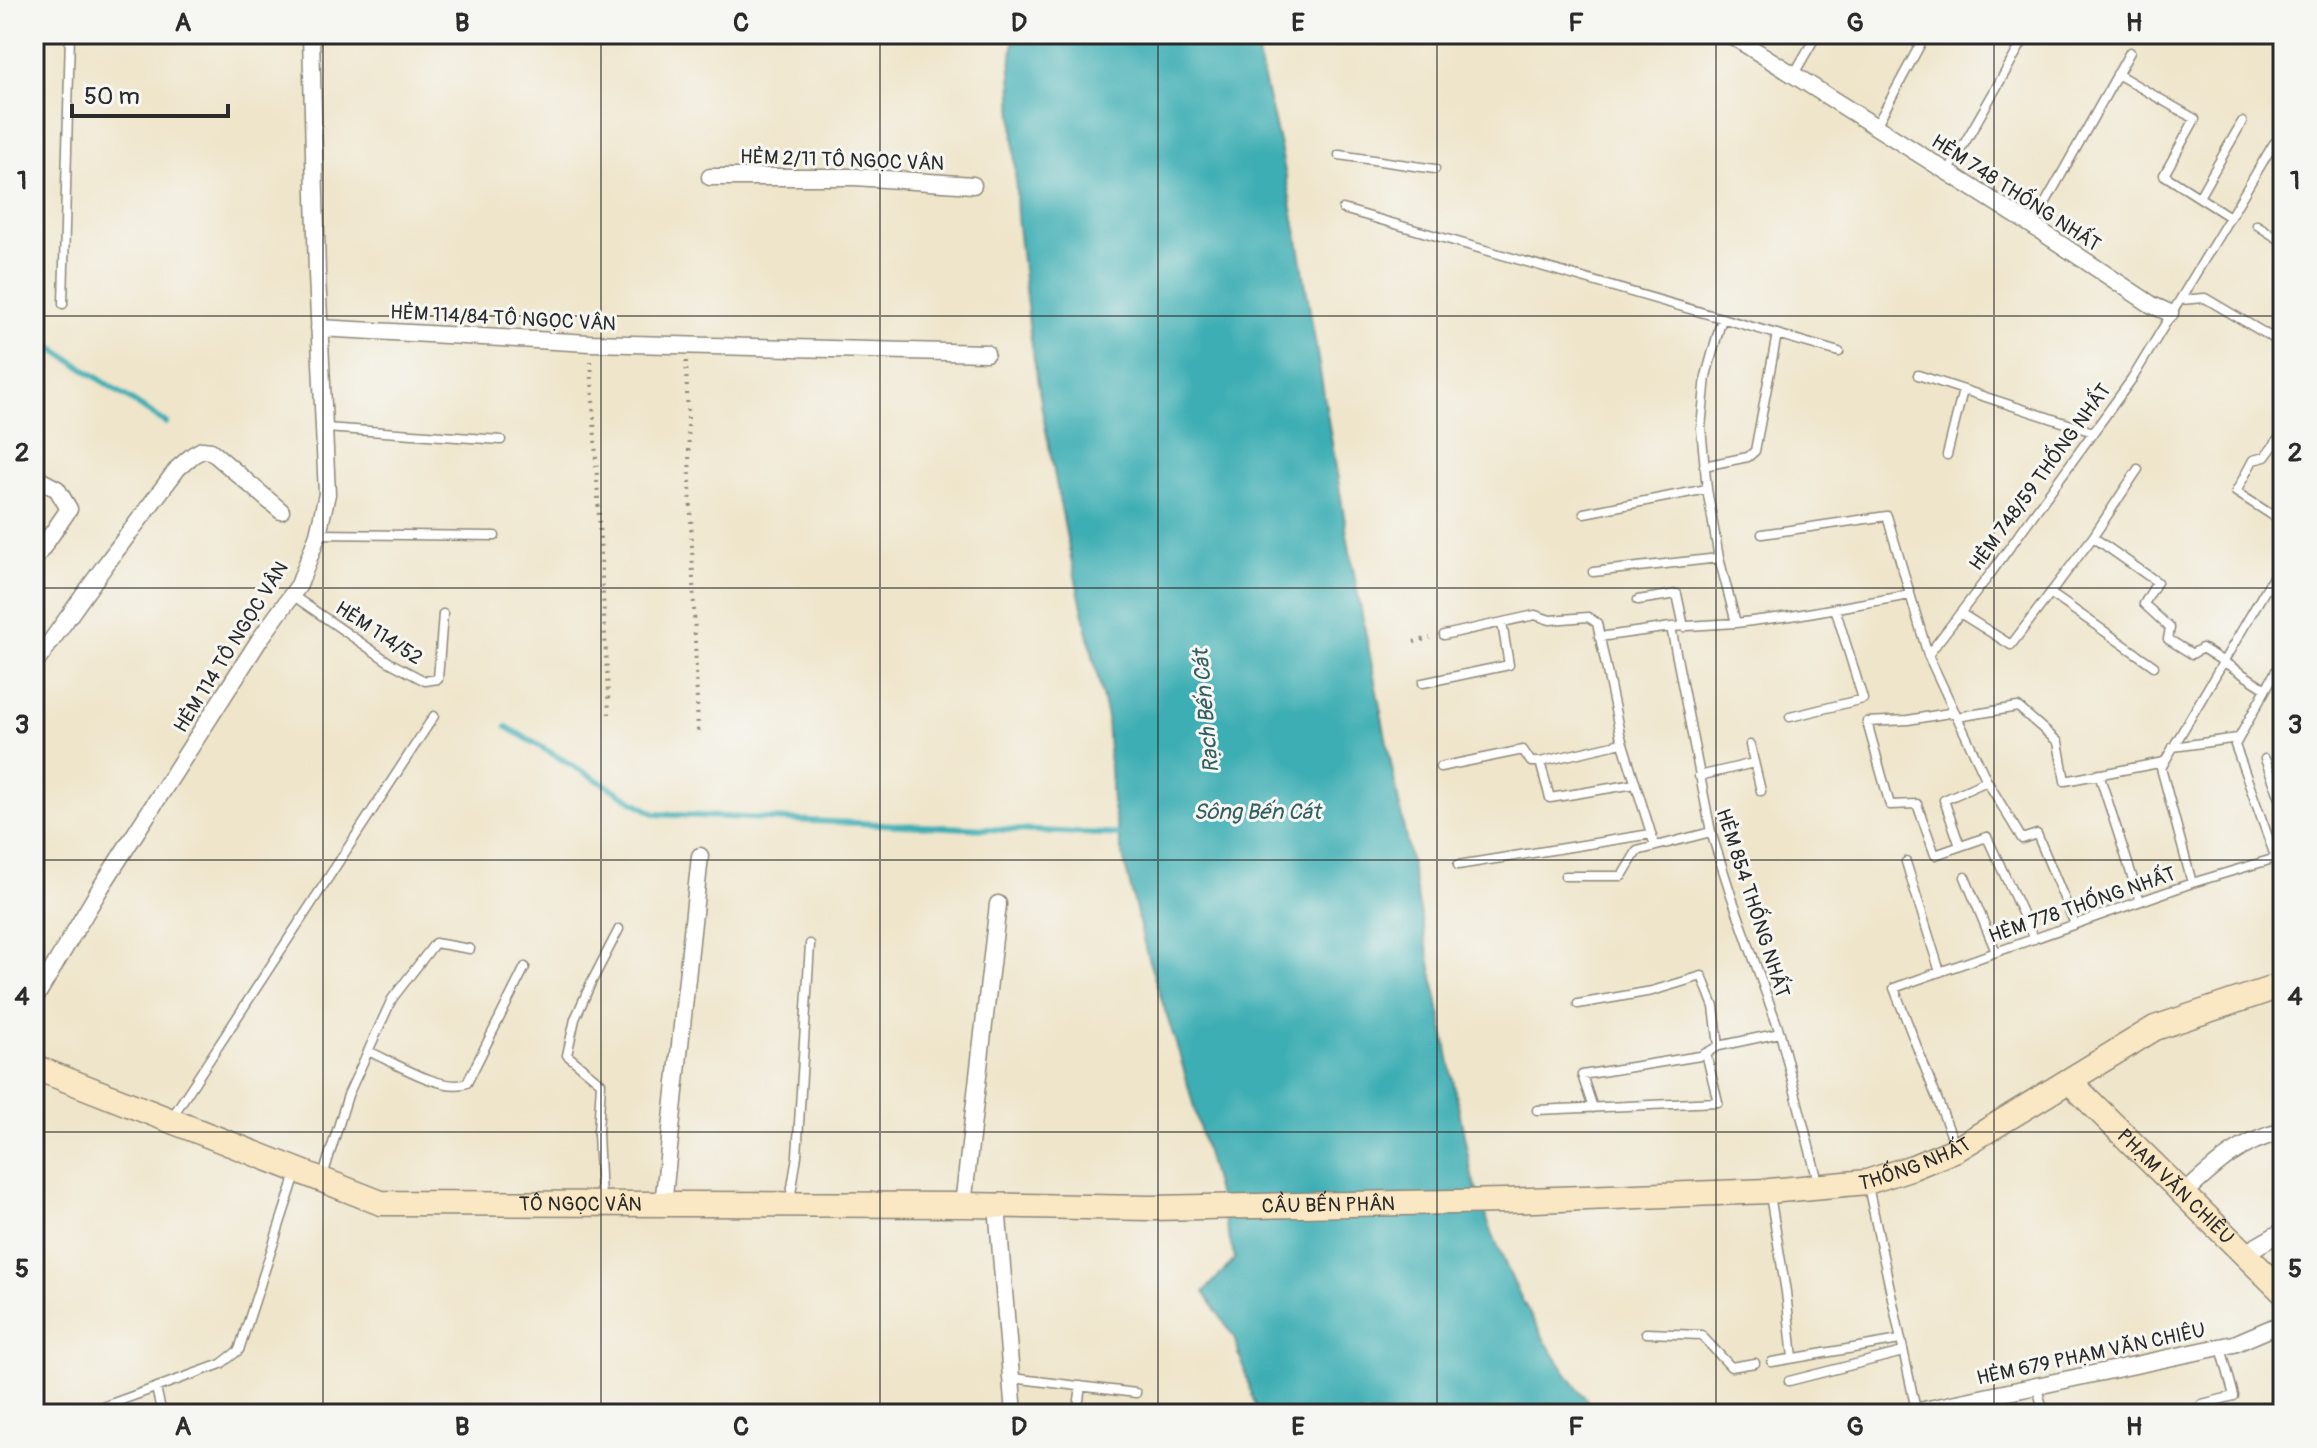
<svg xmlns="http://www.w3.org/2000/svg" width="2317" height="1448" viewBox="0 0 2317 1448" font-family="Pangolin,sans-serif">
  <rect width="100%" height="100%" fill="#f6f6f2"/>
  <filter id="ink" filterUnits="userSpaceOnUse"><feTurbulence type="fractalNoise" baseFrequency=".0125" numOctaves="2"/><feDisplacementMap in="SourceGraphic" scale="16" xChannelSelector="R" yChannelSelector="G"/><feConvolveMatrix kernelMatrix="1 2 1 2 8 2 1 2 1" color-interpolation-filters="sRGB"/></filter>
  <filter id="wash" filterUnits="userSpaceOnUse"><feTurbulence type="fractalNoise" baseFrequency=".006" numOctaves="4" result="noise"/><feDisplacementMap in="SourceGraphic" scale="32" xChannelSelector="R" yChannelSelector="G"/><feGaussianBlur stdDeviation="1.8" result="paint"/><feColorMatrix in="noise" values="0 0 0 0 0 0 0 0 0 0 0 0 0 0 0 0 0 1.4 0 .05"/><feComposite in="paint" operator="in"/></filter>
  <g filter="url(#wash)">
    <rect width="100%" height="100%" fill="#efe5ca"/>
    <!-- water -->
    <path fill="#3caeb4" stroke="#346c70" stroke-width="2" d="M 1014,34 L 1256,34 L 1259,59 L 1280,146 L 1299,245 L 1352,564 L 1472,1176 C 1501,1265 1537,1342 1598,1414 L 1258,1414 L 1234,1337 L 1204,1292 L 1235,1259 L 1180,1056 L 1147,955 L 1120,844 L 1112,802 L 1107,718 L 1069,549 L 1043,415 L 1030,333 L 1017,216 L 1011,70 Z"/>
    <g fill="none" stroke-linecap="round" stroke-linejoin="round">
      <!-- stream -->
      <path stroke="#3caeb4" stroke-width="6" d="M 34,336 L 166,423
        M 507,727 L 655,814 L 1126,835"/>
    </g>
  </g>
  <g filter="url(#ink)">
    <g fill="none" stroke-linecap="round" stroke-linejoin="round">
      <defs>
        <path id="lane" d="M 1794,74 L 1817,34
          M 1876,126 L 1926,34
          M 1339,155 L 1435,169
          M 1948,172 L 2027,34
          M 2199,197 L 2242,122
          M 1343,209 L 1839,352
          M 2230,217 L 2274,143
          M 2033,225 L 2130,52
          M 2257,225 L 2283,242
          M 2180,300 L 2205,298 L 2283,344
          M 63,304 L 70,34
          M 1918,375 L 2093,432
          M 325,428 L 501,440
          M 2283,433 L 2265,457 L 2253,460 L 2236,492 L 2283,522
          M 1947,455 L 1963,390
          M 1704,466 L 1748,457 L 1755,451 L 1777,334
          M 1707,489 L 1701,428 L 1706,376 L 1722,318
          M 1584,513 L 1707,489 L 1719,558 L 1736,623
          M 318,534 L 495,536
          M 1762,534 L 1887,516 L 1928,655 L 1987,781 L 2022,839 L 2037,834 L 2075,924
          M 2093,537 L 2138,469
          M 1593,572 L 1719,558
          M 2050,593 L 2154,666
          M 292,595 L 389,662 L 425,681 L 438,679 L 443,614
          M 1638,600 L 1677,594 L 1684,627
          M 1960,613 L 2011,645 L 2093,537 L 2157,582 L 2144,604 L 2170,628 L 2168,639 L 2192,654 L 2202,648 L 2266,689
          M 1671,627 L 1711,832 L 1731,895 L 1780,1033 L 1818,1182
          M 1444,635 L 1535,615 L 1550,620 L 1588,617 L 1597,623 L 1620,734 L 1655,846
          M 1599,637 L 1671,627 L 1736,623 L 1791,616 L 1910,595
          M 1928,655 L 1991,573 L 2132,379 L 2230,217 L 2164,175 L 2195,119 L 2117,74
          M 1423,683 L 1509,665 L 1502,623
          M 1955,712 L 1908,720 L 1867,722 L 1890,805 L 1917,804 L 1935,855 L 1987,837 L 2034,939
          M 1790,717 L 1863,699 L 1835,608
          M 1957,717 L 2018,707 L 2058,742 L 2065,781 L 2164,762
          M 1750,745 L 1761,791
          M 2173,747 L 2238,738
          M 2265,759 L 2283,806
          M 1540,762 L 1550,798 L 1635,784
          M 1440,767 L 1523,750 L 1531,762 L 1540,762 L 1622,743
          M 2099,774 L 2140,901
          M 1699,776 L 1754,763
          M 1960,846 L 1944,800 L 1987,781
          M 2276,859 L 2235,745 L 2283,658
          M 1906,862 L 1940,972
          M 1458,865 L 1651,834
          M 1565,876 L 1622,876 L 1637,851 L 1711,832
          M 1965,877 L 1996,952
          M 2192,883 L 2161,768 L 2283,560
          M 1578,1004 L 1652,991 L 1702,976 L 1714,1007 L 1719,1046
          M 368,1051 C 392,1061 442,1093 467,1083 L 525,967
          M 1593,1108 L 1582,1075 L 1700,1056 L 1719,1046 L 1780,1033
          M 1537,1110 L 1718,1102 L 1706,1053
          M 172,1117 L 434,716
          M 1955,1145 L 1894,988 L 2192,883 L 2283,856
          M 322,1179 L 348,1095 L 392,999 L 435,943 L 470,949
          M 1868,1186 L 1916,1410
          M 1770,1195 L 1786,1292 L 1793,1358
          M 601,1200 L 598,1132 L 601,1083 L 567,1055 L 575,1019 L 591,983 L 619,929
          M 790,1200 L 797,1156 L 810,944
          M 1646,1333 L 1701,1335 L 1731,1367 L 1755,1363
          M 1772,1362 L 1900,1340
          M 1012,1378 L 1136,1393
          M 1789,1381 L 1903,1352
          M 2037,1387 L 2044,1414
          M 156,1388 L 162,1414
          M 83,1414 L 221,1364 L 239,1350 L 297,1171
          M 1077,1414 L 1081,1386
          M 2204,1414 L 2202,1404 L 2234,1396 L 2221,1347"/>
        <path id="street" d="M 1729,34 L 2033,226 L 2152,305 L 2170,313
          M 710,177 L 855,177 L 973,185
          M 319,328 L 590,343 L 986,353
          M 34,477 L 57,489 L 69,509 L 34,560
          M 34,665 L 106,564 L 178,468 L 193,455 L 202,450 L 211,451 L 281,511
          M 34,1000 L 101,887 L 260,639 L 299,585 L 318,534 L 327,494 L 317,274 L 311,34
          M 2184,1194 C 2216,1164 2240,1142 2283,1131
          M 663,1205 L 700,856
          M 963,1205 L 998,904
          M 997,1205 L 1014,1414
          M 2245,1253 L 2283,1231
          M 1905,1414 L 2234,1344 L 2283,1323"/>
        <g id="secondary">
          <path id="s1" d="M 34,1067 L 381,1203 L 963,1205 L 1152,1208 L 1505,1201 L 1769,1191 L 1867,1182 L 1913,1167 L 1957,1149 L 2155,1028 L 2283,985"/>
          <path id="s2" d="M 2069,1081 L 2283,1292"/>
        </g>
      </defs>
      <!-- lane casing -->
      <use href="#lane" stroke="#8d887a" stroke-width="11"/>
      <!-- street casing -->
      <use href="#street" stroke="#8d887a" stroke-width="19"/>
      <!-- secondary casing -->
      <use href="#secondary" stroke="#8d887a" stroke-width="27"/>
      <!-- path -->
      <path stroke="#8d887a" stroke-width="4" stroke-dasharray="2 6" stroke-linecap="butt" d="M 591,361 L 609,714
        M 686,361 L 698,732
        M 1414,642 L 1430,638"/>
      <!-- lane -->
      <use href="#lane" stroke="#fff" stroke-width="8"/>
      <!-- street -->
      <use href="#street" stroke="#fff" stroke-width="16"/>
      <!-- secondary -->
      <use href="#secondary" stroke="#fae7c3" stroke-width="24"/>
    </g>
  </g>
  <!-- grid -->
  <path fill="none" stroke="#2b2b2b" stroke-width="2" stroke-opacity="0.55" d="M 323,34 L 323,1414M 601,34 L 601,1414M 880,34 L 880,1414M 1158,34 L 1158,1414M 1437,34 L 1437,1414M 1716,34 L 1716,1414M 1994,34 L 1994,1414M 34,316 L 2283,316M 34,588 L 2283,588M 34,860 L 2283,860M 34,1132 L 2283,1132"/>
  <g text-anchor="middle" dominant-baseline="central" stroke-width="6" stroke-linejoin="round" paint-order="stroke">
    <!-- street labels -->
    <g font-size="20" fill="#2b2b2b" stroke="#f6f6f2">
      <text transform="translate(842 160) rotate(2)">HẺM 2/11 TÔ NGỌC VÂN</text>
      <text transform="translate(2016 193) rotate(33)">HẺM 748 THỐNG NHẤT</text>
      <text transform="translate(503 318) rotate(3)">HẺM 114/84 TÔ NGỌC VÂN</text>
      <text transform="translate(2040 477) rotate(-54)">HẺM 748/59 THỐNG NHẤT</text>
      <text transform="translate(379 633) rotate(33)">HẺM 114/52</text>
      <text transform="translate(231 647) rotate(-58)">HẺM 114 TÔ NGỌC VÂN</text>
      <text transform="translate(1753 903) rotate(72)">HẺM 854 THỐNG NHẤT</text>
      <text transform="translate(2082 905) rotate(-19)">HẺM 778 THỐNG NHẤT</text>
      <text stroke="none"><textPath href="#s1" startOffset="1910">THỐNG NHẤT</textPath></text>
      <text stroke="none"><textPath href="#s2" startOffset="150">PHẠM VĂN CHIÊU</textPath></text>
      <text stroke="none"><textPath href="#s1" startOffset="572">TÔ NGỌC VÂN</textPath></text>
      <text stroke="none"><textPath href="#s1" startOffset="1320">CẦU BẾN PHÂN</textPath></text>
      <text transform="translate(2091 1354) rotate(-12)">HẺM 679 PHẠM VĂN CHIÊU</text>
    </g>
    <!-- water labels -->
    <g font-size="22" font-style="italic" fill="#325f62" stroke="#f6f6f2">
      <text transform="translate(1206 711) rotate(-95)">Rạch Bến Cát</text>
      <text x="1257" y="812">Sông Bến Cát</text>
    </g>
  </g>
  <!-- margin -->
  <rect width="2317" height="1448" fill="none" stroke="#f6f6f2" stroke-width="88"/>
  <!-- scale -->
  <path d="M72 104v12h156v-12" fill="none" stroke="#2b2b2b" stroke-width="4"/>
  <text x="84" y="104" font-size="24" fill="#2b2b2b" stroke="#f6f6f2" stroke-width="6" paint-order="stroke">50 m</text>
  <rect x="44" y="44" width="2229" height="1360" fill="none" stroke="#2b2b2b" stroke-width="3"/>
  <g font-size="26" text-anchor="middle" font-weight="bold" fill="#2b2b2b">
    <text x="183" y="31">A</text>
    <text x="462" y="31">B</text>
    <text x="741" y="31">C</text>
    <text x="1019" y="31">D</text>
    <text x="1298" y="31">E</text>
    <text x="1576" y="31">F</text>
    <text x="1855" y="31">G</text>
    <text x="2134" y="31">H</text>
    <text x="22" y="189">1</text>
    <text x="2295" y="189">1</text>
    <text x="22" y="461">2</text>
    <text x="2295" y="461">2</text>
    <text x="22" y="733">3</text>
    <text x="2295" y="733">3</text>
    <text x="22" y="1005">4</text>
    <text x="2295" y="1005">4</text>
    <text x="22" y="1277">5</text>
    <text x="2295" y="1277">5</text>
    <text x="183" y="1435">A</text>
    <text x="462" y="1435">B</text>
    <text x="741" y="1435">C</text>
    <text x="1019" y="1435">D</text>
    <text x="1298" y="1435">E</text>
    <text x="1576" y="1435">F</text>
    <text x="1855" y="1435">G</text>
    <text x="2134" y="1435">H</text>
  </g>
</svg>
